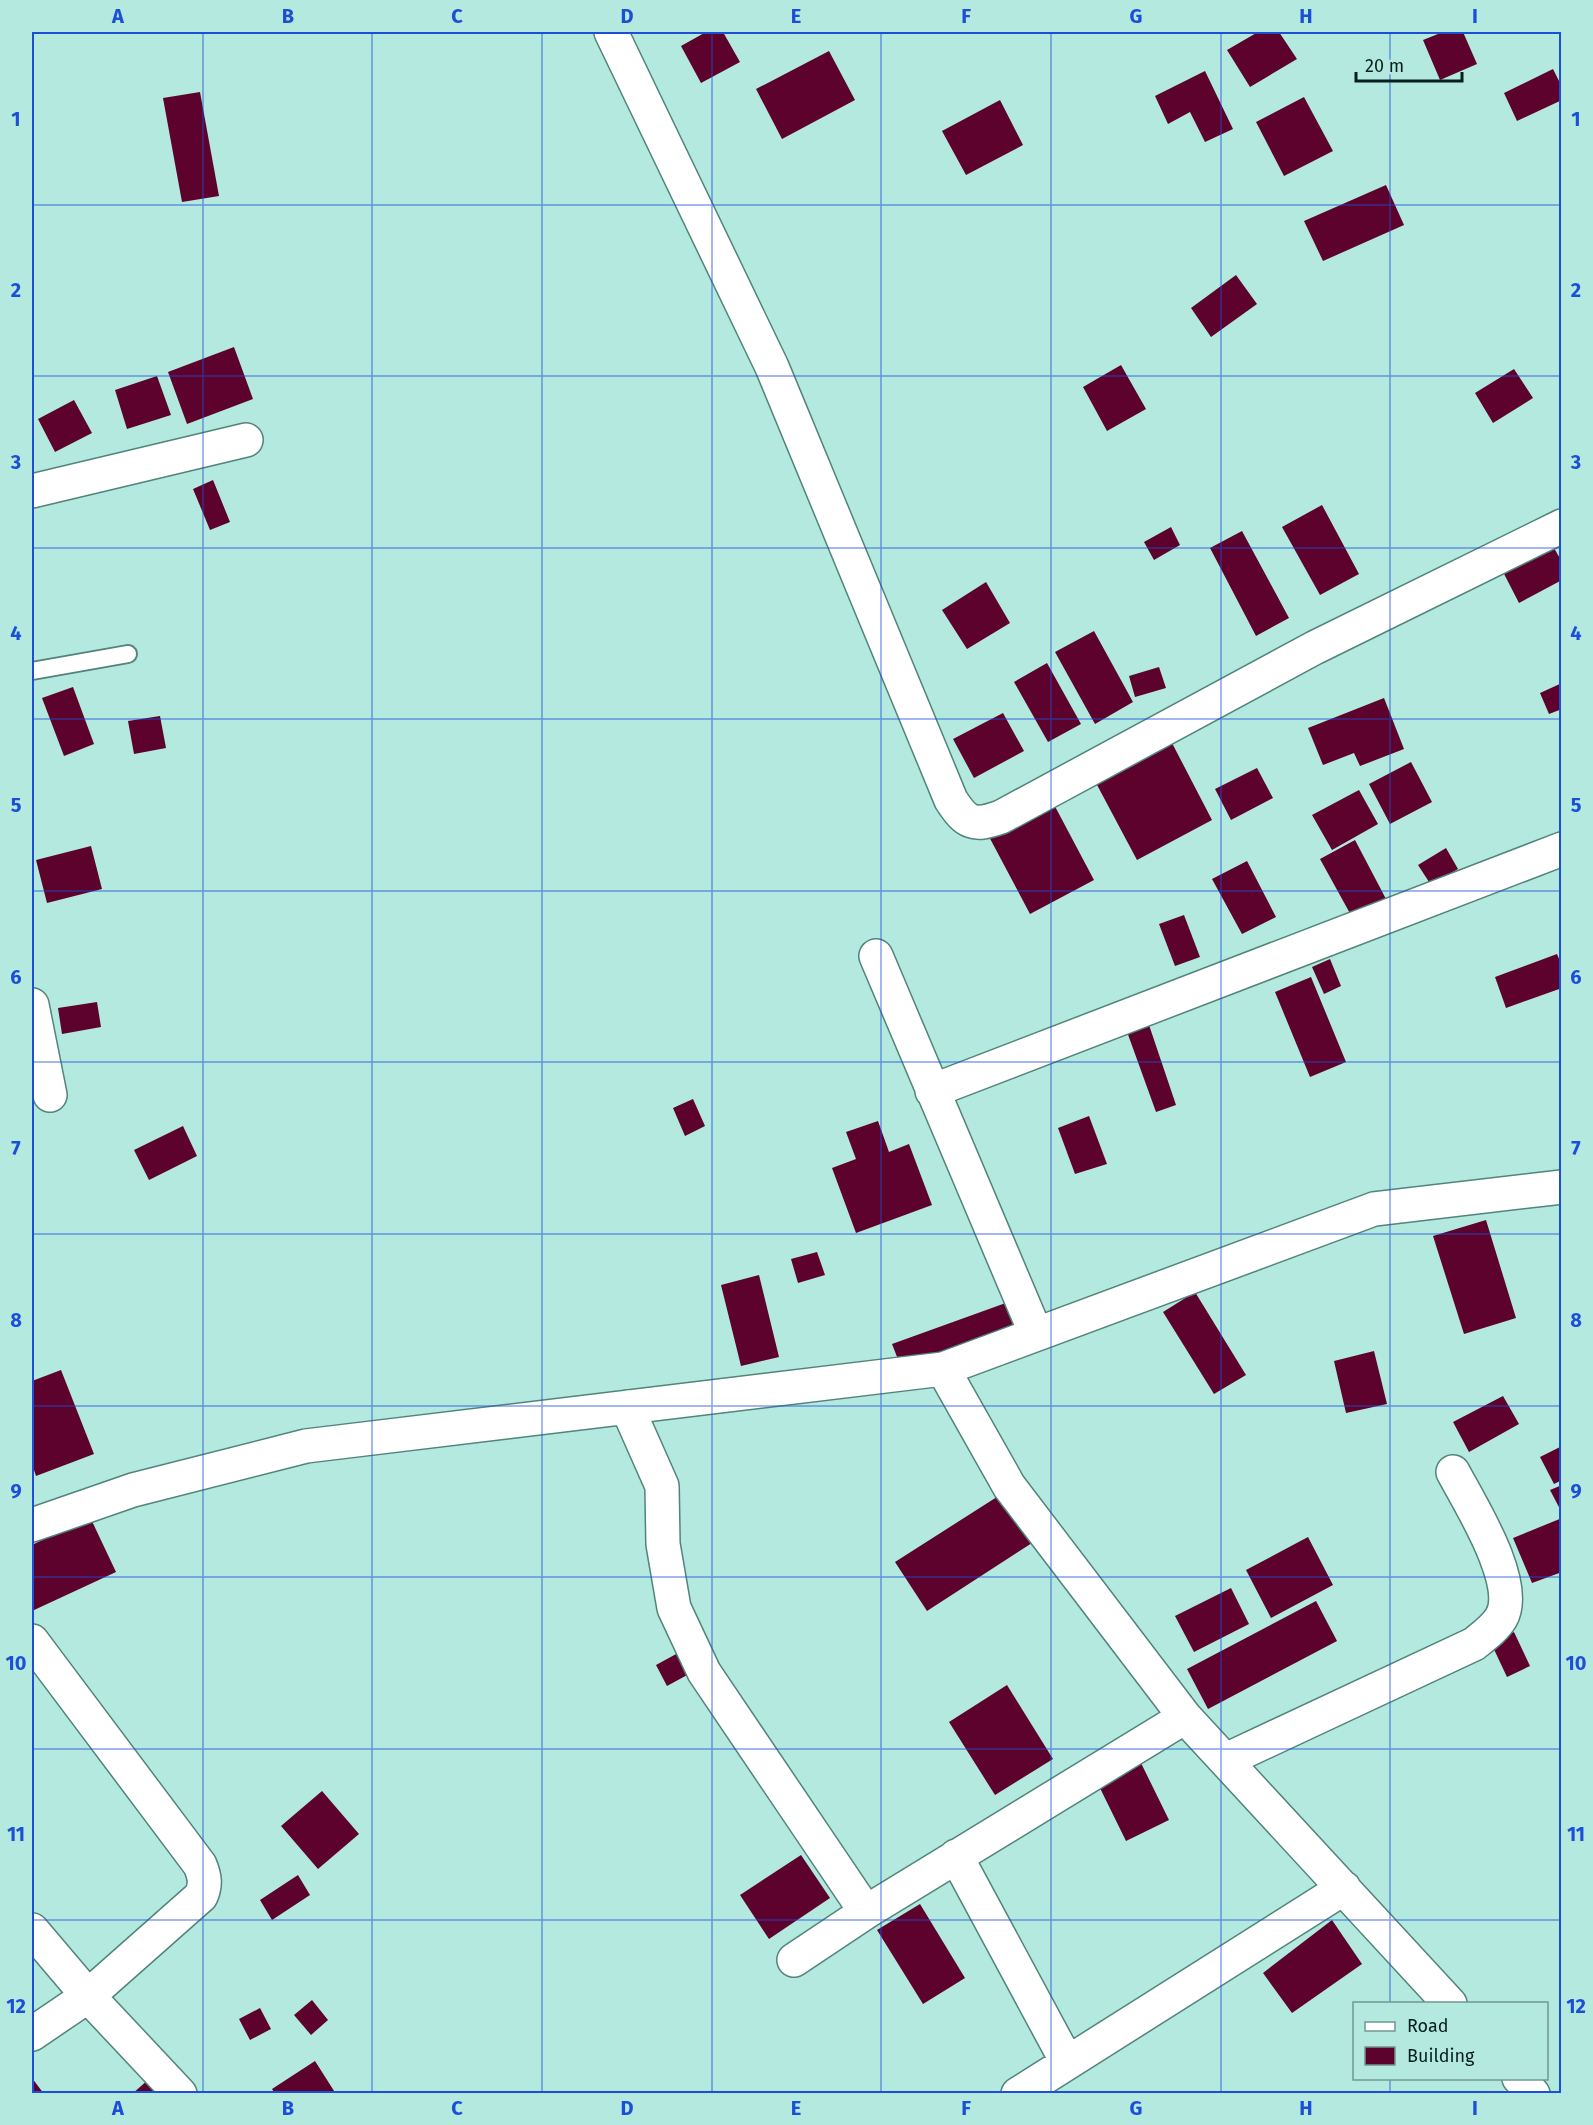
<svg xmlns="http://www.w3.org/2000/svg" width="1593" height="2125" viewBox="0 0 1593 2125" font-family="'Fira Sans',sans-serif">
  <rect width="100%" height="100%" fill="#b3e9de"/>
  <!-- building -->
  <path fill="#5d022c" d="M 706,32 L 723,32 L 740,62 L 701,83 L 681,46 Z
    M 1258,32 L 1279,32 L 1297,59 L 1250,87 L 1227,50 Z
    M 1443,32 L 1463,32 L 1477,64 L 1440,80 L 1423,40 Z
    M 829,51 L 855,100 L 782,139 L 756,89 Z
    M 1553,69 L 1562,87 L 1562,100 L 1517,121 L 1504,93 Z
    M 1205,71 L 1233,129 L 1205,142 L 1190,112 L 1168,124 L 1155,96 Z
    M 200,92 L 219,196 L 182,202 L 163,98 Z
    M 1304,97 L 1333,151 L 1284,176 L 1256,122 Z
    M 1000,100 L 1023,145 L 966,175 L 942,131 Z
    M 1386,185 L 1404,225 L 1323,261 L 1304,221 Z
    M 1236,275 L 1257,304 L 1211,337 L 1191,308 Z
    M 234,347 L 253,399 L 187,424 L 168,372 Z
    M 1121,365 L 1146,409 L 1107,431 L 1083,387 Z
    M 1514,369 L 1533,398 L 1493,423 L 1475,393 Z
    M 157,376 L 171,415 L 127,429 L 115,390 Z
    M 74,400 L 92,433 L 55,452 L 38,419 Z
    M 213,480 L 230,522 L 210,530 L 193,489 Z
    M 1322,505 L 1359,574 L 1320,595 L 1282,527 Z
    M 1171,527 L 1180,545 L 1154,560 L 1144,542 Z
    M 1242,531 L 1289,618 L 1256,636 L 1210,548 Z
    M 1550,541 L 1562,562 L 1562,580 L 1519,603 L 1501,568 Z
    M 986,582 L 1010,623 L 967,649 L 942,610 Z
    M 1094,631 L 1133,702 L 1095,724 L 1055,652 Z
    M 1047,663 L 1081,724 L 1048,742 L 1014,682 Z
    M 1159,667 L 1166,688 L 1135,697 L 1129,676 Z
    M 1562,683 L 1562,709 L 1549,714 L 1540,693 Z
    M 73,687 L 94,744 L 64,756 L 42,698 Z
    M 1384,698 L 1404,749 L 1360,766 L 1354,753 L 1323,765 L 1308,728 Z
    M 1003,713 L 1024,751 L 974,778 L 953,739 Z
    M 160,716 L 166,748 L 134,754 L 128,721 Z
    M 1172,743 L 1212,820 L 1137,860 L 1096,783 Z
    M 1411,762 L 1432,802 L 1390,824 L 1369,784 Z
    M 1257,768 L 1273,798 L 1231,820 L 1215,789 Z
    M 1359,790 L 1378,824 L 1332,850 L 1312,815 Z
    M 1050,797 L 1094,880 L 1030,914 L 986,831 Z
    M 1355,840 L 1386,899 L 1352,917 L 1320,859 Z
    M 91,846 L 102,889 L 47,903 L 36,860 Z
    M 1446,848 L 1458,869 L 1431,885 L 1418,865 Z
    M 1247,861 L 1276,917 L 1242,934 L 1212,879 Z
    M 1184,915 L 1200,957 L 1175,966 L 1159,924 Z
    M 1557,954 L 1562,966 L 1562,988 L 1506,1008 L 1495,977 Z
    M 1330,959 L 1341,986 L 1324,994 L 1312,967 Z
    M 1311,977 L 1346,1062 L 1310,1077 L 1275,992 Z
    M 97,1002 L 101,1027 L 62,1034 L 58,1008 Z
    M 1148,1022 L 1176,1105 L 1156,1112 L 1126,1029 Z
    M 693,1099 L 705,1126 L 685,1136 L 673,1108 Z
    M 1089,1116 L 1107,1164 L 1075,1174 L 1058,1128 Z
    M 878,1121 L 889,1152 L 909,1144 L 932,1205 L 856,1233 L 832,1168 L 856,1159 L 846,1132 Z
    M 183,1126 L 197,1156 L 149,1180 L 134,1150 Z
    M 1486,1220 L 1516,1318 L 1464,1334 L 1433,1236 Z
    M 817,1252 L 825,1275 L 798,1283 L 791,1259 Z
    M 759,1275 L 779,1357 L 741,1366 L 721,1285 Z
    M 1195,1292 L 1246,1375 L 1214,1394 L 1163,1312 Z
    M 1014,1300 L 1023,1322 L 901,1367 L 892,1344 Z
    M 1374,1351 L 1387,1404 L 1346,1413 L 1334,1361 Z
    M 61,1370 L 94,1454 L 36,1476 L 32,1464 L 32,1381 Z
    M 1503,1396 L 1519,1424 L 1469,1452 L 1453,1422 Z
    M 1562,1446 L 1562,1480 L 1554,1484 L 1540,1457 Z
    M 1562,1485 L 1562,1513 L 1550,1490 Z
    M 1000,1495 L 1032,1543 L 927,1611 L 895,1562 Z
    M 90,1517 L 116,1572 L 32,1611 L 32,1545 Z
    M 1562,1518 L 1562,1572 L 1532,1583 L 1513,1538 Z
    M 1308,1537 L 1333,1585 L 1271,1618 L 1246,1570 Z
    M 1231,1588 L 1249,1624 L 1194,1652 L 1175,1616 Z
    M 1316,1601 L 1337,1641 L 1208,1709 L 1187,1669 Z
    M 1514,1632 L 1530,1666 L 1507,1677 L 1491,1643 Z
    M 678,1653 L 689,1674 L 667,1686 L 656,1665 Z
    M 1007,1685 L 1053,1759 L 995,1795 L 949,1722 Z
    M 1141,1763 L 1169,1820 L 1126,1841 L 1098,1784 Z
    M 322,1791 L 359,1834 L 318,1869 L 281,1826 Z
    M 801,1855 L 830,1898 L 769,1939 L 740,1895 Z
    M 298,1875 L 310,1895 L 272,1920 L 260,1900 Z
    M 920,1904 L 965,1978 L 923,2004 L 877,1930 Z
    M 1332,1920 L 1362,1964 L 1292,2013 L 1263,1973 Z
    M 312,2000 L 328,2020 L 311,2035 L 294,2015 Z
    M 260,2008 L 271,2029 L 250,2040 L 239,2019 Z
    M 315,2061 L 336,2094 L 275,2094 L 272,2089 Z
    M 32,2078 L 44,2094 L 32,2094 Z
    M 149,2079 L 161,2094 L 132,2094 Z"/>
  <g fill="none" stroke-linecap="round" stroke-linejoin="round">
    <defs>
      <path id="service" d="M 32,671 L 128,654"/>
      <path id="minor" d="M 611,32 L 772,367 L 951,800 C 966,823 973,827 1001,817 L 1314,648 L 1562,526
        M 32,491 L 246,440
        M 876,956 L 1036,1334
        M 32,1005 L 50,1095
        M 932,1091 L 1562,849
        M 943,1369 L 1009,1486 L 1185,1717 L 1450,2004
        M 627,1407 L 662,1486 L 663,1544 L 674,1608 L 704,1672 L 866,1912
        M 32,1525 L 133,1490 L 306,1446 L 943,1369 L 1374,1209 L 1562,1187
        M 32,1641 L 200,1865 C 205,1877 206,1885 201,1896 L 88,1996 L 32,2034
        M 1226,1760 L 1474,1644 C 1484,1636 1495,1628 1501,1618 C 1521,1584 1470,1504 1453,1472
        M 956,1856 L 1067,2062
        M 32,1930 L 88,1996 L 180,2094
        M 794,1960 L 866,1912 L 1185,1717
        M 1519,2078 L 1533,2094
        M 1018,2094 L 1344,1888"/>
    </defs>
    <!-- service casing -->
    <use href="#service" stroke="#51847b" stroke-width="20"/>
    <!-- minor casing -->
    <use href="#minor" stroke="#51847b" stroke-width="36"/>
    <!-- service -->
    <use href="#service" stroke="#fff" stroke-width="16"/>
    <!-- minor -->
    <use href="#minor" stroke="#fff" stroke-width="33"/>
  </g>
  <!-- grid -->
  <path fill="none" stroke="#1d4ed8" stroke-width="1.5" stroke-opacity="0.55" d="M 203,32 L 203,2094M 372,32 L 372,2094M 542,32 L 542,2094M 712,32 L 712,2094M 881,32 L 881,2094M 1051,32 L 1051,2094M 1221,32 L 1221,2094M 1390,32 L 1390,2004M 32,205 L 1562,205M 32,376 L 1562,376M 32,548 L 1562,548M 32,719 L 1562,719M 32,891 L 1562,891M 32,1062 L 1562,1062M 32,1234 L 1562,1234M 32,1406 L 1562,1406M 32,1577 L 1562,1577M 32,1749 L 1562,1749M 32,1920 L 1562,1920M 1390,2078 L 1390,2094"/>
  <!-- border -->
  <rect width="1593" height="2125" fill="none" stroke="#b3e9de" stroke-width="66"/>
  <!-- legend -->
  <rect x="1353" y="2002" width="195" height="78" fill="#b3e9de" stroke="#6f9890" stroke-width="1.5"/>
  <rect x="1365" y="2022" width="30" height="9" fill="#ffffff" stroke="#6f9890" stroke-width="1.5"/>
  <text x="1407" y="2032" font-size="18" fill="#091f1c">Road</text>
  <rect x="1365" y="2047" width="30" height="18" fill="#5d022c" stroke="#6f9890" stroke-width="1.5"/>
  <text x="1407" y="2062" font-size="18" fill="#091f1c">Building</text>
  <!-- scale -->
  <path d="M1356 72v9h106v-9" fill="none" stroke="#091f1c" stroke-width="3"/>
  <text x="1365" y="72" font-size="18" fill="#091f1c" stroke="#b3e9de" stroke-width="4.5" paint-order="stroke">20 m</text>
  <rect x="33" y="33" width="1527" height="2059" fill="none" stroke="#1d4ed8" stroke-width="2"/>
  <g font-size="20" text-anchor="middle" font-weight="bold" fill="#1d4ed8">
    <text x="118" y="23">A</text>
    <text x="288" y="23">B</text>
    <text x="457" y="23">C</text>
    <text x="627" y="23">D</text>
    <text x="796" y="23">E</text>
    <text x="966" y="23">F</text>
    <text x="1136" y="23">G</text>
    <text x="1306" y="23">H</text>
    <text x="1475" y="23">I</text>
    <text x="16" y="126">1</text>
    <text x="1576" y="126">1</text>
    <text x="16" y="297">2</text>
    <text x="1576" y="297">2</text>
    <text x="16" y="469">3</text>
    <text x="1576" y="469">3</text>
    <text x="16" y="640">4</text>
    <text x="1576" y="640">4</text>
    <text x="16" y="812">5</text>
    <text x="1576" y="812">5</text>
    <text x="16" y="984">6</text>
    <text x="1576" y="984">6</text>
    <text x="16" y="1155">7</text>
    <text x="1576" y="1155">7</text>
    <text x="16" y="1327">8</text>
    <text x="1576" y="1327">8</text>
    <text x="16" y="1498">9</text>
    <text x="1576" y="1498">9</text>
    <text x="16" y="1670">10</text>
    <text x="1576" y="1670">10</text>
    <text x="16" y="1841">11</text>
    <text x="1576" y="1841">11</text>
    <text x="16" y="2013">12</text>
    <text x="1576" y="2013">12</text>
    <text x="118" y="2115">A</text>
    <text x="288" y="2115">B</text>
    <text x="457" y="2115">C</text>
    <text x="627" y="2115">D</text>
    <text x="796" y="2115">E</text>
    <text x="966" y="2115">F</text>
    <text x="1136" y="2115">G</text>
    <text x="1306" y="2115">H</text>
    <text x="1475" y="2115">I</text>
  </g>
</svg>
